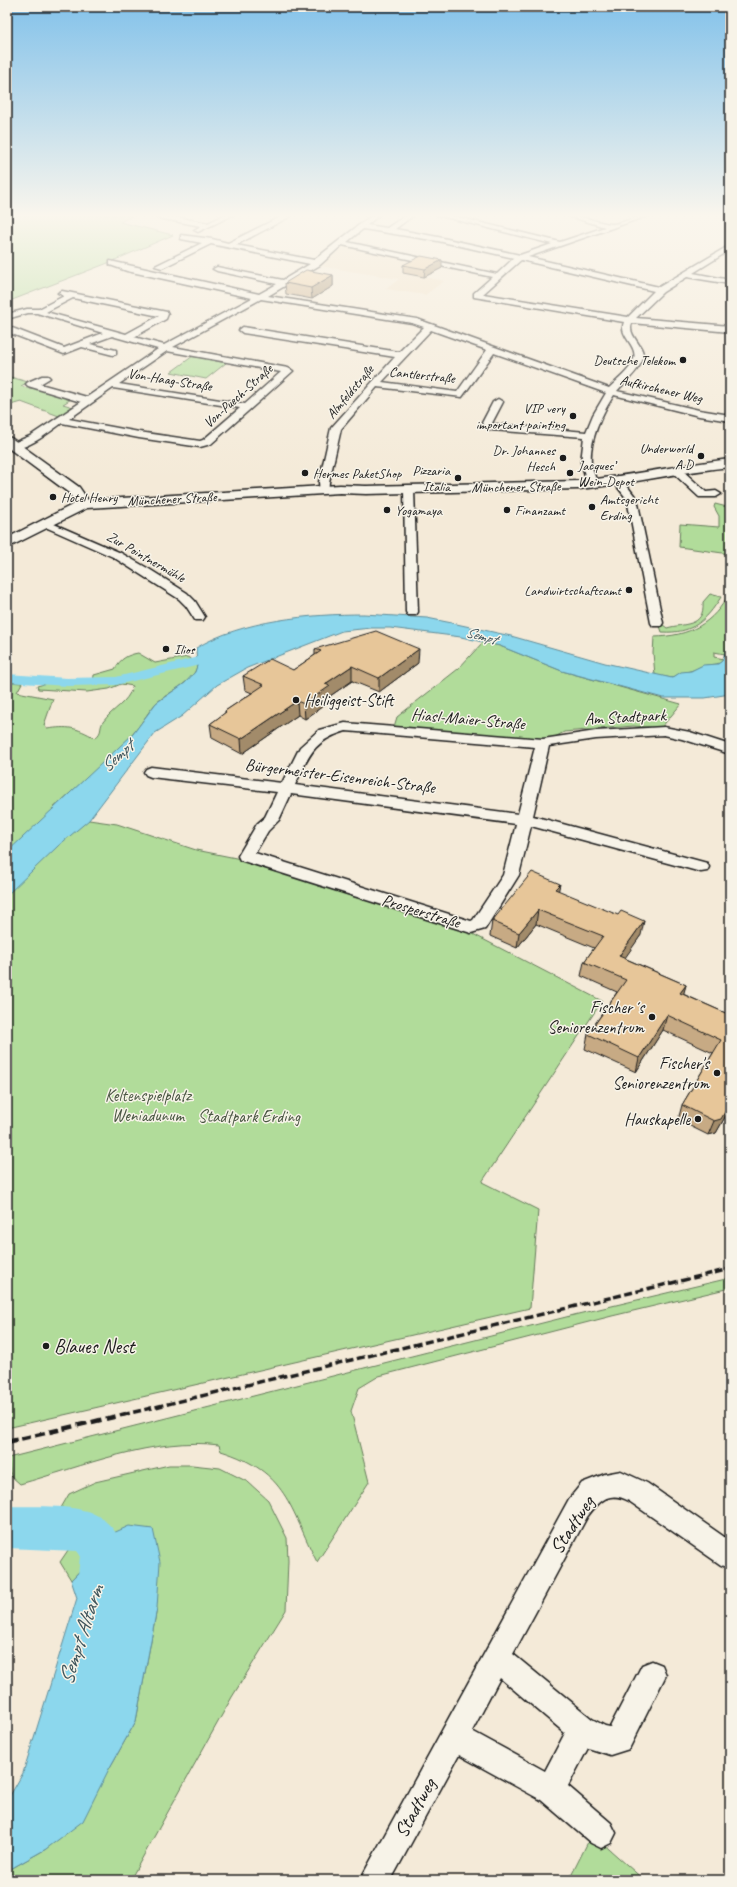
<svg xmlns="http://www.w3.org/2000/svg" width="737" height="1887" viewBox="0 0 737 1887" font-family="Caveat,sans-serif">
  <rect width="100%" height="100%" fill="#f4ead8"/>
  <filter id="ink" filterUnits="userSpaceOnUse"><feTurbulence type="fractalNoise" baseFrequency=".025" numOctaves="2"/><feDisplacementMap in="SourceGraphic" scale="8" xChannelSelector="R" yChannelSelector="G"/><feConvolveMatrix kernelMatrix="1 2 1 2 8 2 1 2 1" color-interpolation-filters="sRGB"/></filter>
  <g filter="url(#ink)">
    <!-- built -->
    <path fill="#f0dfc5" d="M 344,246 L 445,266 L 425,277 L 444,281 L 425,295 L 386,289 L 399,279 L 319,266 Z"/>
    <!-- green -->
    <path fill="#b1dc9a" stroke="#667c5b" d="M 7,215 L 134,215 L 120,222 L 173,235 L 108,263 L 7,302 Z
      M 193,356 L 226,363 L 206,379 L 171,372 Z
      M 7,376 L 28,382 L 21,386 L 30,389 L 34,387 L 73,398 L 63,404 L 73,407 L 59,416 L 21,402 L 7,406 Z
      M 715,504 L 727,507 L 728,515 L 727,519 L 730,520 L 730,554 L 679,547 L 680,524 L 719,527 L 719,516 L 714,507 Z
      M 730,592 L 730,641 L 725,654 L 714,652 L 714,657 L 724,659 C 718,667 711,663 703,666 C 698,667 695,670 690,671 C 683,673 679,673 672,678 L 655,675 L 653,653 L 654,637 C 690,636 713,624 730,592 Z
      M 710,594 L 721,597 C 706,621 692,634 662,632 L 660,626 L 663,625 L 667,628 C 683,623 705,628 703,602 Z
      M 483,642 L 500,646 L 562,671 L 681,704 L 661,728 L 633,726 L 564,732 L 546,742 L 393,730 L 397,717 L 458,669 Z
      M 138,653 L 155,663 L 187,657 L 197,662 C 199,680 168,692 156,703 C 147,713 141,725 132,735 C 107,761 79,785 52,809 L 89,820 L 117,824 L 196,850 L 241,859 L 469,932 L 602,1001 L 482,1182 L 538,1210 L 530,1308 L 7,1428 L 7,682 L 22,683 L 17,692 L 53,699 L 44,725 L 47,729 C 68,726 76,727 95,738 C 103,732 99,728 103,722 C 113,708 127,704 133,686 L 121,684 L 109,689 L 87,692 L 38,689 L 37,686 L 48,683 L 93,683 L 94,675 L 115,669 C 120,659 127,655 138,653 Z
      M 730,1278 L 730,1288 L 612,1316 L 379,1376 L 359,1388 L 351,1411 L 369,1482 L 317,1562 C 289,1507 288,1472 221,1451 L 219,1445 C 155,1436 81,1467 20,1484 L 11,1476 L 8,1458 L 578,1314 Z
      M 169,1465 L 192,1465 L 220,1468 L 248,1482 L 268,1500 L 287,1538 L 288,1561 L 286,1610 L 232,1697 L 130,1880 L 7,1880 L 7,1871 L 46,1849 L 109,1769 L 136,1721 L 157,1608 L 111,1534 L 102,1548 L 71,1580 L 60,1562 L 87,1522 L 91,1518 L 61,1523 L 58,1513 L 69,1494 L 95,1482 Z
      M 592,1834 L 644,1880 L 569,1880 Z"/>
    <!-- water -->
    <path fill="#8cd7ed" stroke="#5f8c99" d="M 364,614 L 427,618 L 452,623 L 511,636 L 605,663 L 672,678 L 681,672 L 691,671 L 703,665 L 718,664 L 722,661 L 730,640 L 730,694 L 705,698 L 663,698 L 562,671 L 500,646 L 461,637 L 390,628 L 371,628 L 342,631 L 247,668 L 217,685 L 182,716 L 155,733 L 89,820 L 58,846 L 7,895 L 7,852 L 133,734 L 156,703 L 185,683 L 195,672 L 197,666 L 196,648 C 242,620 311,614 364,614 Z
      M 129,1526 L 153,1529 L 160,1562 L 157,1608 L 136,1721 L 109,1769 L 83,1821 L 46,1849 L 7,1871 L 7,1801 L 23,1773 L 77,1598 L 71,1580 L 102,1548 L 111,1534 Z"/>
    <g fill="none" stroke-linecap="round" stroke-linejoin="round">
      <!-- canal -->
      <path fill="#8cd7ed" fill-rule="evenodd" d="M 220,652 L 225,653 L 227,656 L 225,659 L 116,685 L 67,686 L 7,682 L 7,674 L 67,678 L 116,677 Z"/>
      <!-- river -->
      <path fill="#8cd7ed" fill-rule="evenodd" d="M 7,1506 C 33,1507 62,1504 87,1511 C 103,1516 118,1530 122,1547 C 126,1560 118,1589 113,1601 L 98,1607 L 83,1601 L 77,1586 L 80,1555 L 77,1551 L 7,1548 Z"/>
      <defs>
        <path id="minor" d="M 155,215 L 165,215 L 208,223 L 224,215 L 233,215 L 198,232 L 194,230 L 201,226 L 158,218 L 156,217 Z
          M 284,215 L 293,215 L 236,245 L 314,260 L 372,215 L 379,215 L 367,225 L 387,228 L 406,215 L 414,215 L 395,229 L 438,237 L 520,255 L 552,244 L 437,215 L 449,215 L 560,242 L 605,227 L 565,215 C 581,215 595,222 611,224 C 619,225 637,215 650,215 L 528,257 L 659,287 L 730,245 L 730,250 L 693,273 L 730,280 L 730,284 L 687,277 L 663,292 L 636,318 L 730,326 L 730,332 L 632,323 C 626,337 648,346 642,361 C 637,373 625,382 617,391 L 699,410 L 730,415 L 730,421 L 699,416 L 614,395 C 602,413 589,441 591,462 C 592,469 595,476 597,483 L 596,485 L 588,485 L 581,462 L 584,437 L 491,430 L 488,429 L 482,423 L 493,402 L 498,399 L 503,402 L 492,423 L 494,424 L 586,432 L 593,415 L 606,393 L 494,353 L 462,397 L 377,387 L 341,429 L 329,482 L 328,493 L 320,493 L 319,482 L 331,428 L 395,357 L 243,333 L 239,330 L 243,327 L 399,352 L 424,327 L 412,323 L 261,299 L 173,347 L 288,368 L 293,371 L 211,444 L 200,447 L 139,438 L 62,423 C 51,431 25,452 11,448 L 10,446 L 11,444 L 30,436 L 81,402 L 28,386 L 26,384 L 28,382 L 42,376 L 48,376 L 50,378 L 40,384 L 87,397 L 158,349 L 112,336 L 90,344 L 116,350 L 116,354 L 113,355 L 82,347 L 64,354 L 7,332 L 7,326 L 64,348 L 103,333 L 37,313 L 28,313 L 7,319 L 7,314 L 27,309 L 39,309 L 64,296 L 58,293 L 62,291 L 167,312 L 168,314 L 166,319 L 134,337 L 164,345 L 252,298 L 127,271 L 110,265 L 110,261 L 259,294 L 277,284 L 217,271 L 213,269 L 217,267 L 283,280 L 310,264 L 211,244 L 162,268 L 155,266 L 202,243 L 181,239 L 181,235 L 212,239 L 228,243 ZM 363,229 L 438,241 L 514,258 L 497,274 L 347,242 ZM 342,245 L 492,277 L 474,293 L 474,297 L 624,322 C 618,336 638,345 634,359 C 630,371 617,380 609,388 L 417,319 L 268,296 L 320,265 ZM 521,260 L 654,291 L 628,317 L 483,294 ZM 73,298 L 159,316 L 126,334 L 46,312 ZM 431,330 L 487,350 L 457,392 L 382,382 ZM 167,351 L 281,372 L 245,404 L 119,384 ZM 113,388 L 240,408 L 203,440 L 200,441 L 139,432 L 69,419 Z
          M 676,467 L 680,468 L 706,492 L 716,491 L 721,494 L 716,497 L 699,497 L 672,472 L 671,470 Z
          M 617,477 L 621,478 L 637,499 L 663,623 L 661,626 L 653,626 L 651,623 L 627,499 L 612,480 Z
          M 409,486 L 414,489 L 418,612 L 416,615 L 408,615 L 406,612 L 404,489 Z
          M 47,521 L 121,553 L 149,569 L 187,593 L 195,601 L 205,617 L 203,620 L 195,620 L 186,606 L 179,599 L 113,557 L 43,526 L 41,524 Z
          M 345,723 L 543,739 L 596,731 L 664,727 L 690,732 L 730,745 L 730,754 L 682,739 L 664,735 L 596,739 L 549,746 L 533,816 L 707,863 L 709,867 L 707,871 L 701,872 L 531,826 L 519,875 L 485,929 L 471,933 L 240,860 L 238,856 L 257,824 L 265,817 L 277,792 L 151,777 L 146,775 L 144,772 L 146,769 L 151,767 L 282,783 L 300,747 L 319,730 ZM 346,731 L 535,747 L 518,814 L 295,785 C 309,756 312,741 346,731 ZM 291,794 L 516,824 L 503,875 L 473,920 L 471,921 L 255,853 L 268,831 L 279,820 Z
          M 621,1471 L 647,1483 L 730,1541 L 730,1569 L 721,1565 L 629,1501 C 609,1490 599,1501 587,1517 L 513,1654 L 592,1719 L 605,1726 L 610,1727 L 642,1665 L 652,1661 L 662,1665 L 666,1675 L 629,1749 L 610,1755 L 588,1748 L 568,1786 L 611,1823 L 616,1833 L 611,1843 L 601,1848 L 591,1843 L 541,1800 L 459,1755 L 391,1880 L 360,1880 L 569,1499 L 582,1483 L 605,1474 ZM 500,1678 L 565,1733 L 545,1771 L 472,1731 Z"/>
        <path id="tertiary" d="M 7,437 L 11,438 L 79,487 L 88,500 L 340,485 L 366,486 L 579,481 C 630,476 679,465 730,459 L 730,467 C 679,472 630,484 579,489 L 366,494 L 340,493 L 87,508 L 7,548 L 7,538 L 76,503 L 69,493 L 7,447 Z"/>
      </defs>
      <!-- minor casing -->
      <use href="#minor" stroke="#1c1c1c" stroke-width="3"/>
      <!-- tertiary casing -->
      <use href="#tertiary" stroke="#1c1c1c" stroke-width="3"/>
      <!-- minor -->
      <use href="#minor" fill="#f7f3e8" fill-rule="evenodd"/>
      <!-- tertiary -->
      <use href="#tertiary" fill="#f7f3e8" fill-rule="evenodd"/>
      <!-- rail-far1 -->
      <path stroke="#1c1c1c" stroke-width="3.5" stroke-dasharray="8 3.5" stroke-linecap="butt" d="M 122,1415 L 730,1269"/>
      <!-- rail -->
      <path stroke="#1c1c1c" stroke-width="4.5" stroke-dasharray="10 4.5" stroke-linecap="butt" d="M 7,1442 L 126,1414"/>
    </g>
    <!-- wall -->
    <path fill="#c7aa84" stroke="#1c1c1c" d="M 403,265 L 442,268 L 424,277 L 403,273 Z
      M 333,275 L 333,286 L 312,299 L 286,294 L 285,283 Z
      M 315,649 L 418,663 L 379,692 L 352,681 L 330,696 L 330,701 L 305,719 L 298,715 L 242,754 L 212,738 L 210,724 L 225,713 L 225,711 L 252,693 L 245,690 L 243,676 L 293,670 L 315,655 Z
      M 558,891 L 641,935 L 624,958 L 686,985 L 683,994 L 730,1015 L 730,1111 L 729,1110 L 716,1133 L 708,1135 L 678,1120 L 682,1105 L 713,1053 L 663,1030 L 636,1072 L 585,1049 L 588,1034 L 617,992 L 581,976 L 584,962 L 594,948 L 536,924 L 517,948 L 490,936 L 492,921 Z"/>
    <!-- shaded-wall -->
    <path fill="#a28b6b" stroke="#1c1c1c" d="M 442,260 L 442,268 L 424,277 L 425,269 Z
      M 333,275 L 333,286 L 312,299 L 311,288 Z
      M 419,649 L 418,663 L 379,692 L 379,678 Z
      M 352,666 L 352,681 L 330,696 L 330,701 L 305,719 L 304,704 L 325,684 Z
      M 297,701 L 298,715 L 242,754 L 241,739 Z
      M 560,884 L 557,898 L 555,889 Z
      M 538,910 L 536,924 L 517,948 L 519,933 Z
      M 644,921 L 641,935 L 616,971 L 619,956 Z
      M 686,985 L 682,1000 L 680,993 Z
      M 667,1015 L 663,1030 L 636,1072 L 639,1058 Z
      M 730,1103 L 730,1106 L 729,1110 L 716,1133 L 708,1135 L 714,1121 Z"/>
    <!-- building -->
    <path fill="#e7c699" stroke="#1c1c1c" d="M 421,256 L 442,260 L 425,269 L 403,265 Z
      M 306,270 L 333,275 L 311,288 L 285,283 Z
      M 376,631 L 419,649 L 379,678 L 352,666 L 325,684 L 330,686 L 304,704 L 297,701 L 241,739 L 210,724 L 226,712 L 225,711 L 264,685 L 243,676 L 270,659 L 293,670 L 321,651 L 315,649 Z
      M 532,872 L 560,884 L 555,889 L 618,915 L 621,911 L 644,921 L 619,956 L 686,985 L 680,993 L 730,1015 L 730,1103 L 721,1119 L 714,1121 L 682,1105 L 721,1040 L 667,1015 L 639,1058 L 588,1034 L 626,980 L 584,962 L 603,936 L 538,910 L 519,933 L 492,921 Z"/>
  </g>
  <!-- sky -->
  <linearGradient id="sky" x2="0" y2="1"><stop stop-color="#83c2ea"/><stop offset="0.45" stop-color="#faf6ed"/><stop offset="1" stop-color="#faf6ed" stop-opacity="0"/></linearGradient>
  <rect width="737" height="479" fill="url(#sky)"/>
  <!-- markers -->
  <g fill="#1c1c1c" stroke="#f7f3e8" stroke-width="1.5">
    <circle cx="683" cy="360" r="4"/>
    <circle cx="573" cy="416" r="4"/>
    <circle cx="701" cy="456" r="4"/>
    <circle cx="563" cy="458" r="4"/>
    <circle cx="305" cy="473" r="4"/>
    <circle cx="570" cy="473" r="4"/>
    <circle cx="458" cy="478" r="4"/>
    <circle cx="53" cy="497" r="4"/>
    <circle cx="592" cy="507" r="4"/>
    <circle cx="387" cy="510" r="4"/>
    <circle cx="507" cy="510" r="4"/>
    <circle cx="629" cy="590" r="4"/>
    <circle cx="166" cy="649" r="4"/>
    <circle cx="296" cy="700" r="4"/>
    <circle cx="652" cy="1017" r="4"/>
    <circle cx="717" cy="1073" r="4"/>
    <circle cx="698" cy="1119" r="4"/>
    <circle cx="46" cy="1346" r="4"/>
  </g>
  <g text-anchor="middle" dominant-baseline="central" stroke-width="3" stroke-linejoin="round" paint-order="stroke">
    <!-- far-poi labels -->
    <g font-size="14" fill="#1c1c1c" stroke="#f7f3e8" text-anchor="start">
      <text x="675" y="360" text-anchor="end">Deutsche Telekom</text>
      <text x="565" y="408" text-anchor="end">VIP very<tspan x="565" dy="16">important painting</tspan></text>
      <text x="693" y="448" text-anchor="end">Underworld<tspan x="693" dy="16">A.D</tspan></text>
      <text x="555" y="450" text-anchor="end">Dr. Johannes<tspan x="555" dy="16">Hesch</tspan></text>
      <text x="578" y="465">Jacques’<tspan x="578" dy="16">Wein-Depot</tspan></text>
      <text x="450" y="470" text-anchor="end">Pizzaria<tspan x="450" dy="16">Italia</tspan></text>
      <text x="313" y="473">Hermes PaketShop</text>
      <text x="61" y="497">Hotel Henry</text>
      <text x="600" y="499">Amtsgericht<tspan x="600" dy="16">Erding</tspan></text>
      <text x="395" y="510">Yogamaya</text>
      <text x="515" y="510">Finanzamt</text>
      <text x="621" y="590" text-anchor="end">Landwirtschaftsamt</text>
      <text x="174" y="649">Ilios</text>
    </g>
    <!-- far-street labels -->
    <g font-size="14" fill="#1c1c1c" stroke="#f7f3e8">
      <text transform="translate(422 375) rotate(6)">Cantlerstraße</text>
      <text transform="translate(170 380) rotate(9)">Von-Haag-Straße</text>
      <text transform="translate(661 389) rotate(13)">Aufkirchener Weg</text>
      <text transform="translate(350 392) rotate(-50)">Almfeldstraße</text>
      <text transform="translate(238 396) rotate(-42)">Von-Puech-Straße</text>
      <text transform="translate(516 487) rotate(-1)">Münchener Straße</text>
      <text transform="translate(172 499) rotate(-3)">Münchener Straße</text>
      <text transform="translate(146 557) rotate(30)">Zur Pointnermühle</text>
    </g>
    <!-- far-water labels -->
    <g font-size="15" font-style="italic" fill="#3e545b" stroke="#f7f3e8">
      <text transform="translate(481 636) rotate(15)">Sempt</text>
    </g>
    <!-- poi labels -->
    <g font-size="17" fill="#1c1c1c" stroke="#f7f3e8" text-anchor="end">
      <text x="304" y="700" text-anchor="start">Heiliggeist-Stift</text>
      <text x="644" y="1007">Fischer´s<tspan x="644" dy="20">Seniorenzentrum</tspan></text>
      <text x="709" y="1063">Fischer's<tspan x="709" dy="20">Seniorenzentrum</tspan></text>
      <text x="690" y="1119">Hauskapelle</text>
    </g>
    <!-- street labels -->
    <g font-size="17" fill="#1c1c1c" stroke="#f7f3e8">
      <text transform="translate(625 717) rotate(-3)">Am Stadtpark</text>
      <text transform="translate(468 719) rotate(5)">Hiasl-Maier-Straße</text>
      <text transform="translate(340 776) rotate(7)">Bürgermeister-Eisenreich-Straße</text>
      <text transform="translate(421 911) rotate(17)">Prosperstraße</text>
    </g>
    <!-- park labels -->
    <g font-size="17" fill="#495642" stroke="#f7f3e8">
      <text x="148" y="1095">Keltenspielplatz<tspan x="148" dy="20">Weniadunum</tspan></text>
      <text x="249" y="1116">Stadtpark Erding</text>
    </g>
    <!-- water labels -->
    <g font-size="18" font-style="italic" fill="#3e545b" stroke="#f7f3e8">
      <text transform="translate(117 756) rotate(-42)">Sempt</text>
    </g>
    <!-- near-poi labels -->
    <g font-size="20" fill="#1c1c1c" stroke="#f7f3e8" text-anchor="start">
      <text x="54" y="1346">Blaues Nest</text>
    </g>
    <!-- near-street labels -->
    <g font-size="20" fill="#1c1c1c" stroke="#f7f3e8">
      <text transform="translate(572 1525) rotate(-57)">Stadtweg</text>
      <text transform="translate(415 1808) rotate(-61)">Stadtweg</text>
    </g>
    <!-- near-water labels -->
    <g font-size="22" font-style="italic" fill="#3e545b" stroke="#f7f3e8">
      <text transform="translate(81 1635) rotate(-72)">Sempt Altarm</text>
    </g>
  </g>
  <!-- margin -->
  <rect width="737" height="1887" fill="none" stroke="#f7f3e8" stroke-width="24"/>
  <rect x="12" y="12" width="713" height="1863" fill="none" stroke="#1c1c1c" stroke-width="1.5" filter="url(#ink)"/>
</svg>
